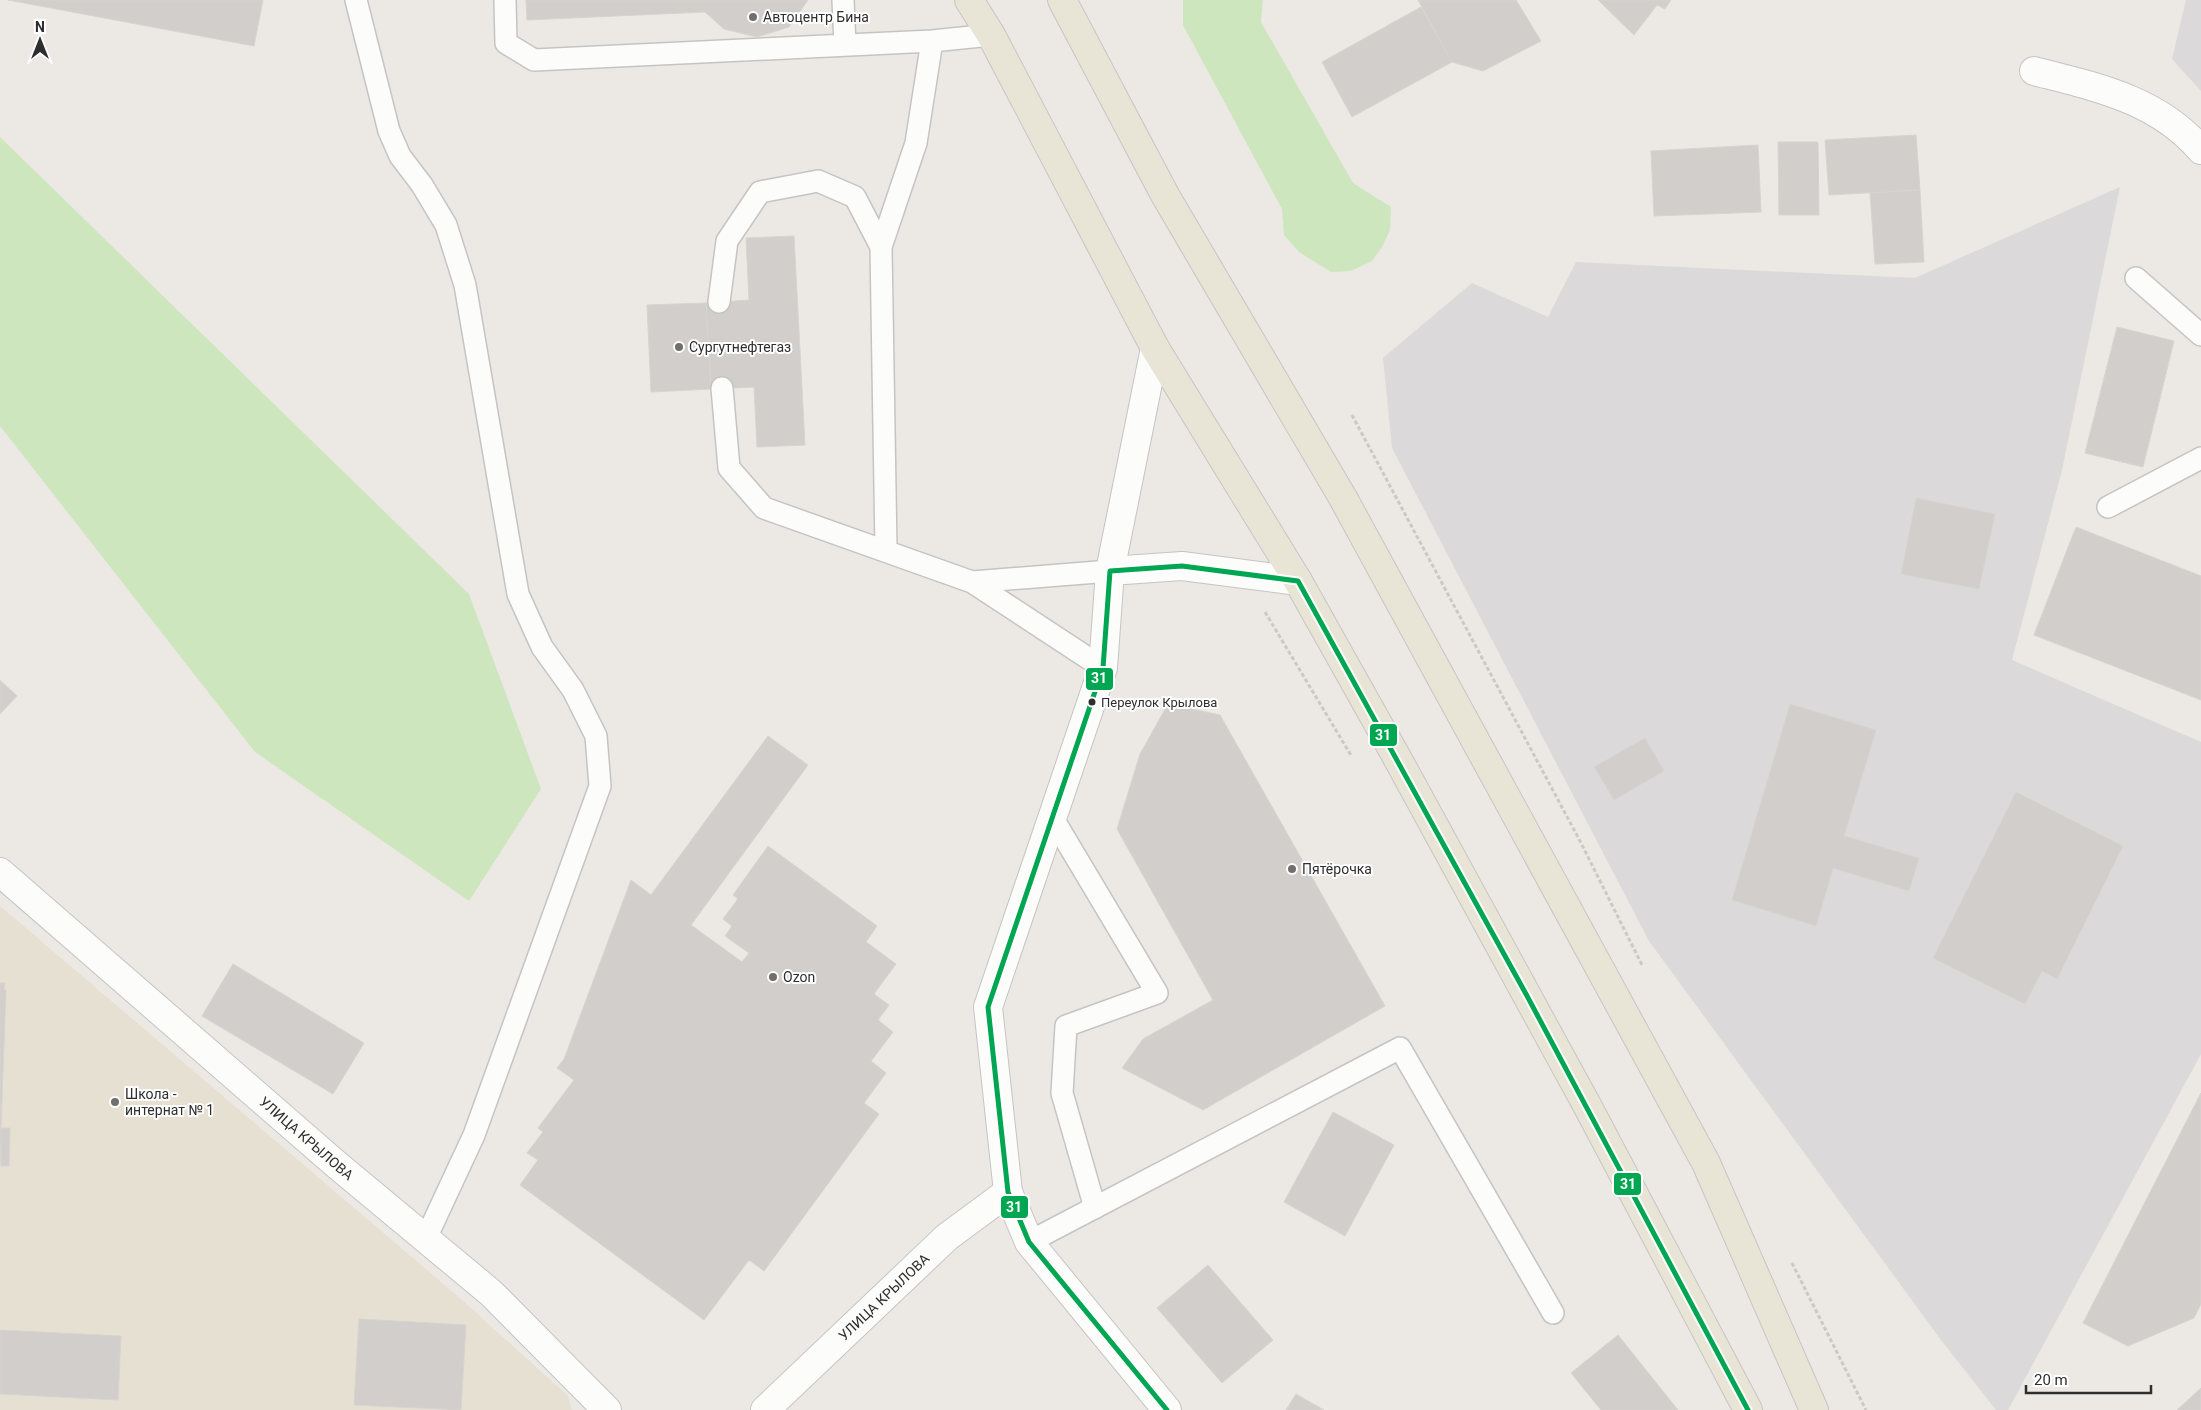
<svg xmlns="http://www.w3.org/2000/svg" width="2201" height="1410" viewBox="0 0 2201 1410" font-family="Roboto,sans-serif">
  <rect width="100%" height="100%" fill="#ece8e4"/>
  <!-- industrial -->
  <path fill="#dcd9db" d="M 2186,0 L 2201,0 L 2201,91 L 2172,59 Z
    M 2120,187 L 2062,470 L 2012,660 L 2201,742 L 2201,1054 L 2008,1410 L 1996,1410 L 1941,1340 L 1649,941 L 1392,448 L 1383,358 L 1472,283 L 1548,317 L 1576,262 L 1915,278 Z"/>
  <!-- education -->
  <path fill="#e6e0d3" d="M 0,906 L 461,1299 L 568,1396 L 572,1410 L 0,1410 Z"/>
  <!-- green -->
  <path fill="#cee6be" d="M 1183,0 L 1263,0 L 1261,22 L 1353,183 L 1391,207 L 1390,230 L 1382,247 L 1372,261 L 1351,271 L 1331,272 L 1299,252 L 1284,235 L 1282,209 L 1183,25 Z
    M 0,137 L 469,594 L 541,789 L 469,901 L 255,752 L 0,426 Z"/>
  <!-- building -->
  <path fill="#d1cecb" stroke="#d7d4d0" d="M 8,0 L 263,0 L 254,46 Z
    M 526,0 L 808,0 L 789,27 L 757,37 L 724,29 L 705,12 L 527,20 Z
    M 1418,0 L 1516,0 L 1541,41 L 1483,71 L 1452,62 Z
    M 1598,0 L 1671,0 L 1665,9 L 1657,5 L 1634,35 Z
    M 1421,7 L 1452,62 L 1352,117 L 1322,62 Z
    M 1916,135 L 1920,190 L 1829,195 L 1825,140 Z
    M 1778,142 L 1818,142 L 1819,215 L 1779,215 Z
    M 1758,145 L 1761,212 L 1654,216 L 1651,151 Z
    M 1920,190 L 1924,262 L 1875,264 L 1870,193 Z
    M 794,236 L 805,445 L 757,447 L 754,387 L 711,389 L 706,303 L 749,300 L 746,238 Z
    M 706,303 L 711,389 L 651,392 L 647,305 Z
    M 2117,327 L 2174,341 L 2143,467 L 2085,453 Z
    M 1916,498 L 1995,514 L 1979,589 L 1901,574 Z
    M 2076,527 L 2201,576 L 2201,700 L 2034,635 Z
    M 0,680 L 17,696 L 0,714 Z
    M 1168,704 L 1220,715 L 1385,1006 L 1203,1110 L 1122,1068 L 1143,1039 L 1213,1000 L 1117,829 L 1140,754 Z
    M 1790,704 L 1876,730 L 1844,836 L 1919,858 L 1909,891 L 1833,868 L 1816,926 L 1732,900 Z
    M 768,736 L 808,765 L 691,925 L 742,962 L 749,953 L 725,936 L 732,926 L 723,919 L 738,899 L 733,895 L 768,846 L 877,926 L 866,942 L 896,964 L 874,994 L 889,1005 L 878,1020 L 893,1032 L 871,1061 L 886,1073 L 864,1103 L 879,1114 L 764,1271 L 749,1260 L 704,1320 L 520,1185 L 538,1160 L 527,1153 L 543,1132 L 538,1128 L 574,1080 L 557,1068 L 564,1059 L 631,880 L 651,895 Z
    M 1645,738 L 1664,771 L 1614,800 L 1594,767 Z
    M 2016,792 L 2123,846 L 2057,979 L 2042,971 L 2025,1004 L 1933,958 Z
    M 233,964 L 364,1043 L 333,1094 L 202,1016 Z
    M 0,983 L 5,983 L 4,990 L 6,990 L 1,1128 L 10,1128 L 9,1166 L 1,1166 L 1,1145 L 0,1164 Z
    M 2201,1093 L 2201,1304 L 2194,1318 L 2128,1346 L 2083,1323 Z
    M 1333,1112 L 1394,1145 L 1345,1236 L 1284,1202 Z
    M 1208,1265 L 1273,1340 L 1222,1383 L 1157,1308 Z
    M 359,1319 L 466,1325 L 461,1410 L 354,1405 Z
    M 0,1330 L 121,1336 L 118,1400 L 0,1394 Z
    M 1618,1335 L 1678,1410 L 1601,1410 L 1571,1373 Z
    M 2201,1388 L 2201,1410 L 2177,1410 Z
    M 1296,1394 L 1324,1410 L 1286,1410 Z"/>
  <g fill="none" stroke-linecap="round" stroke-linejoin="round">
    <defs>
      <path id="service" d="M 356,0 L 389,131 L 400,156 L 422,185 L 446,225 L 465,285 L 518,594 L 542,647 L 573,690 L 596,736 L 600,786 L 474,1135 L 426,1238
        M 505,0 L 506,43 L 534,60 L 932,41 L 991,35
        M 843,0 L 845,45
        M 2136,278 L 2201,335
        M 719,302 L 727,241 L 760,192 L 818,181 L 855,197 L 881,247
        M 722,388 L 729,468 L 764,508 L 972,582 L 1103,668
        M 2108,507 L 2201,458
        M 886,550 L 881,247 L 916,143 L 932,41
        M 972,582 L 1110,571
        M 1052,817 L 1157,993 L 1066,1026 L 1062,1093 L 1095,1208
        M 1029,1242 L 1400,1048 L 1553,1313"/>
      <g id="minor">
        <path d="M 2034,71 C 2096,87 2157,99 2201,150"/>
        <path id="s1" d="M 0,872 L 337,1165 L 491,1293 L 607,1410"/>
        <path id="s2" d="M 765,1410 L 947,1237 L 1008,1192"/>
      </g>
      <path id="tertiary" d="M 1155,348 L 1110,571 L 1103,668 L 988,1007 L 1008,1192 L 1029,1242 L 1167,1410
        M 1110,571 L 1182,566 L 1298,581"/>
      <path id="primary" d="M 969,0 L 991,35 L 1155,348 L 1298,581 L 1395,754 L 1589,1109 L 1748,1410
        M 1062,0 L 1165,195 L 1343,498 L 1706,1163 L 1814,1410"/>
    </defs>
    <!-- service casing -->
    <use href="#service" stroke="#c5c4c5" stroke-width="24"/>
    <!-- minor casing -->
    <use href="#minor" stroke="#c5c4c5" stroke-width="30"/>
    <!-- tertiary casing -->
    <use href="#tertiary" stroke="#c5c4c5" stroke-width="30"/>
    <!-- primary casing -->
    <use href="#primary" stroke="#c6c5c4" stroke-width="30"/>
    <!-- path -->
    <path stroke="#c9c9c8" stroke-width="3" stroke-dasharray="4 2.5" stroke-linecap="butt" d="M 1352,415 L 1579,839 L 1643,967
      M 1265,612 L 1352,757
      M 1792,1263 L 1866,1410"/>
    <!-- service -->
    <use href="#service" stroke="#fcfcfb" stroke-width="21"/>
    <!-- minor -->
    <use href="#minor" stroke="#fcfcfb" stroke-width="28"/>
    <!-- tertiary -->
    <use href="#tertiary" stroke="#fcfcfb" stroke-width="28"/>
    <!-- primary -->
    <use href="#primary" stroke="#e8e4d6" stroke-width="28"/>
    <defs>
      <path id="bus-1" d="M 1167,1410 L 1029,1242 L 1008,1192 L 988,1007 L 1103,668 L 1110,571 L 1182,566 L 1298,581 L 1526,994 L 1748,1410"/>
    </defs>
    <!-- bus-1 casing -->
    <use href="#bus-1" stroke="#fff" stroke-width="9"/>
    <!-- bus-1 -->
    <use href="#bus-1" stroke="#00a651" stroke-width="5"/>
  </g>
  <!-- markers -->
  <g fill="#706f6e" stroke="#fff" stroke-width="2">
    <circle cx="753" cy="17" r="5"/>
    <circle cx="679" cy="347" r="5"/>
    <circle cx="1292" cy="869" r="5"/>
    <circle cx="773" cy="977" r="5"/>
    <circle cx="115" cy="1102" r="5"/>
  </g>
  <circle fill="#2e2e2e" stroke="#fff" stroke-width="2" cx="1092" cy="702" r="4.5"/>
  <g text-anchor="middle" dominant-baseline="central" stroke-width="4" stroke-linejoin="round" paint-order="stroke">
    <!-- bus labels -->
    <g font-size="13" fill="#2e2e2e" stroke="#fff" text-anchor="start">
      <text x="1101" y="702">Переулок Крылова</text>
    </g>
    <!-- poi labels -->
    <g font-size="14" fill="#2e2e2e" stroke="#fff" text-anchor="start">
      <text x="763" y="17">Автоцентр Бина</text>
      <text x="689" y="347">Сургутнефтегаз</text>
      <text x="1302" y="869">Пятёрочка</text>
      <text x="783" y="977">Ozon</text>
      <text x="125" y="1094">Школа -<tspan x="125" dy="16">интернат № 1</tspan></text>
    </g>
    <!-- street labels -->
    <g font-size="14" fill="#2e2e2e" stroke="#fff">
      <text stroke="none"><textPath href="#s1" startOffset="406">УЛИЦА КРЫЛОВА</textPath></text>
      <text stroke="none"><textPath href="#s2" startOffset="164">УЛИЦА КРЫЛОВА</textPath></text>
    </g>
  </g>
  <g stroke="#fff" stroke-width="2">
    <rect x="1085" y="667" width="29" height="24" rx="5" fill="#00a651"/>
    <rect x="1369" y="723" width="29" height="24" rx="5" fill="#00a651"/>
    <rect x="1613" y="1172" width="29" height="24" rx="5" fill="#00a651"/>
    <rect x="1000" y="1195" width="29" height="24" rx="5" fill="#00a651"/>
  </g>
  <g font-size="14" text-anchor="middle" font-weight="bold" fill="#fff">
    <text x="1099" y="683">31</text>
    <text x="1383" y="740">31</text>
    <text x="1628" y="1189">31</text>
    <text x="1014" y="1212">31</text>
  </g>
  <!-- north arrow -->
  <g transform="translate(40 40)" stroke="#ffffff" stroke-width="4" paint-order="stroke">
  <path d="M0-4L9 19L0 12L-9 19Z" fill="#2e2e2e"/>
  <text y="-8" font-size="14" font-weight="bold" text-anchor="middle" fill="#2e2e2e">N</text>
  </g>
  <!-- scale -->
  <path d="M2026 1385v8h125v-8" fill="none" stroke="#2e2e2e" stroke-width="2.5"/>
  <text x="2034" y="1385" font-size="15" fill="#2e2e2e" stroke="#ffffff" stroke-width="4" paint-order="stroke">20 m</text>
</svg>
